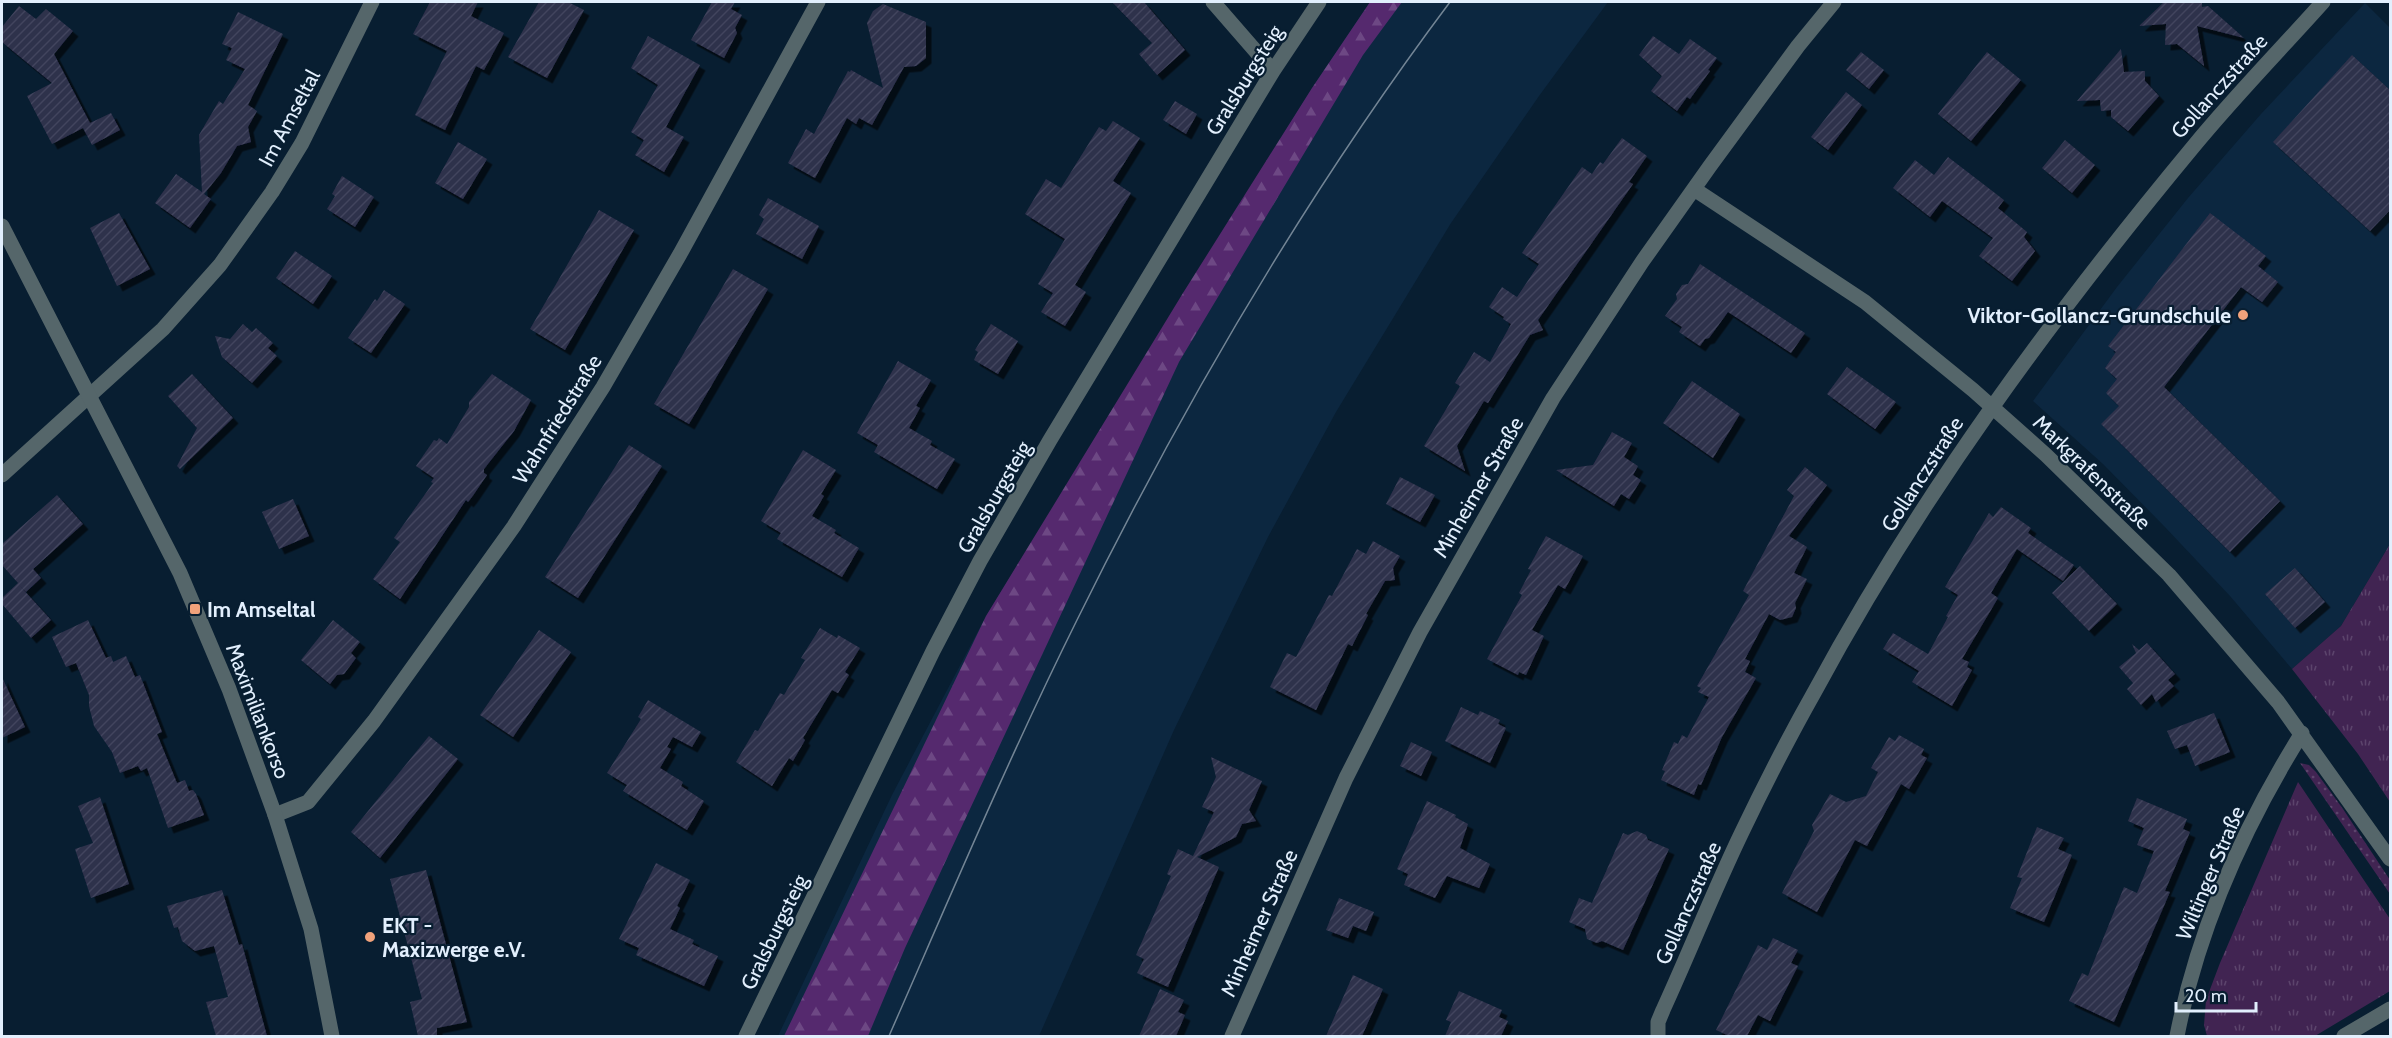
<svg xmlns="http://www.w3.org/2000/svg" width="2392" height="1038" viewBox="0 0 2392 1038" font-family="Cabin,sans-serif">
  <defs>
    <pattern id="grass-dots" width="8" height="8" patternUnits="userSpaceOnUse" patternTransform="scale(1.5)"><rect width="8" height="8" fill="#412452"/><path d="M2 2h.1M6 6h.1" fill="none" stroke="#5c446c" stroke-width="1.8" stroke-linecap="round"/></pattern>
    <pattern id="forest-firs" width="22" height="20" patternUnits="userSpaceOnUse" patternTransform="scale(1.5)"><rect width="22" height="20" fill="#55296e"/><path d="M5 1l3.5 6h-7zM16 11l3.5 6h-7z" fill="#6d4884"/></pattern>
    <pattern id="park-tufts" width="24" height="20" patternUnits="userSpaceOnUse" patternTransform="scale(1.5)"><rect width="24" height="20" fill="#412452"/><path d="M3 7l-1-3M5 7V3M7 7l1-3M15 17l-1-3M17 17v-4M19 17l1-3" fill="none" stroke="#5c446c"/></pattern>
    <pattern id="building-hatch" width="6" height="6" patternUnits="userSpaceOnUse" patternTransform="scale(1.5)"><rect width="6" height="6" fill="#2e304b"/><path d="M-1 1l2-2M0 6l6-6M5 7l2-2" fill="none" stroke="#42445d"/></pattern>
    <filter id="shadow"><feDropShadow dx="5.5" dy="5.5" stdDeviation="0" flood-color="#0009"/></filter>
  </defs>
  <rect width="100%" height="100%" fill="#081e31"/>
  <!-- built -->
  <path fill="#0c2740" d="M 1370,2 L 1608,2 L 1539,96 L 1451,223 L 1336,412 L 1268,537 L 1174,730 L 1039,1036 L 778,1036 L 892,795 L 986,616 L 1312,88 Z
    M 2365,3 L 2390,28 L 2390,544 L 2341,626 L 2292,669 L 2230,596 L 2164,526 L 2103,464 L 2033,401 L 2117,287 L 2188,198 L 2261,114 Z"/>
  <!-- grass -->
  <path fill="url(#grass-dots)" d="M 2300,763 L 2309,765 L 2316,772 L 2343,809 L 2390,880 L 2390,894 Z"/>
  <!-- forest -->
  <path fill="url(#forest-firs)" d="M 1370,2 L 1402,2 L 1363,55 L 1179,362 L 905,948 L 868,1036 L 784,1036 L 986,616 L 1183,293 L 1312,88 Z"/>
  <!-- park -->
  <path fill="url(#park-tufts)" d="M 2390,544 L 2390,802 L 2358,754 L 2292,669 L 2341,626 Z
    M 2298,782 L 2390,919 L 2390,991 L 2315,1036 L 2207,1036 L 2204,1025 L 2206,1000 L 2220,963 Z"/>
  <!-- building -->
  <path fill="url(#building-hatch)" filter="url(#shadow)" d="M 430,2 L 478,2 L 471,16 L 504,33 L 484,70 L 476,66 L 445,130 L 415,115 L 447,51 L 413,34 Z
    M 539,2 L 568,2 L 584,10 L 547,78 L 508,57 Z
    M 712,2 L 735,2 L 731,9 L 742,15 L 735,28 L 737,33 L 724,58 L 691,40 Z
    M 1112,2 L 1144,2 L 1185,50 L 1157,75 L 1139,54 L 1152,43 Z
    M 2164,2 L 2202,2 L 2202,7 L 2208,6 L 2244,38 L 2197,26 L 2204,66 L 2177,44 L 2165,45 L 2166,24 L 2139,26 Z
    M 883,4 L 926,22 L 926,58 L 916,66 L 904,67 L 872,125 L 859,118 L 856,124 L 847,118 L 815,178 L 788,163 L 806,129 L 814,134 L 848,71 L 850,72 L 851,70 L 883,88 L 867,23 L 873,11 Z
    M 19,6 L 36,19 L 46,9 L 73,31 L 54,54 L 90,123 L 111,113 L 120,130 L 92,145 L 83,128 L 52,144 L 27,96 L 52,83 L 2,42 L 2,27 Z
    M 238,12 L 283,34 L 248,105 L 257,111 L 248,127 L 251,142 L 237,146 L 221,173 L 204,194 L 211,199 L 190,228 L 155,203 L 176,174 L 202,192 L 199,135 L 219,101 L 223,104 L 245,69 L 226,60 L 232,48 L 222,44 Z
    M 648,36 L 700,65 L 666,127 L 684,137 L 664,172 L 635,155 L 644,140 L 631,132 L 658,85 L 631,68 Z
    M 1653,36 L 1679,54 L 1690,39 L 1717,58 L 1708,70 L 1710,71 L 1690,99 L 1687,97 L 1677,111 L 1651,91 L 1662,76 L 1639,55 Z
    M 2121,49 L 2124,72 L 2145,71 L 2145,81 L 2159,96 L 2128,131 L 2111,117 L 2111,110 L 2101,111 L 2100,100 L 2077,101 Z
    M 1861,52 L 1884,70 L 1869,89 L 1846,70 Z
    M 1987,52 L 2021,80 L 1971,141 L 1938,114 Z
    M 2352,55 L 2391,91 L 2391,209 L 2370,231 L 2273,142 Z
    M 1846,92 L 1862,105 L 1828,150 L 1811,137 Z
    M 1175,101 L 1197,114 L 1186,134 L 1163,120 Z
    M 1113,121 L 1140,138 L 1113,181 L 1131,193 L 1075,285 L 1086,292 L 1065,326 L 1041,312 L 1053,293 L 1038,284 L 1065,239 L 1025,214 L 1046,179 L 1061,188 L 1099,127 L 1106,131 Z
    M 1622,138 L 1647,156 L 1629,182 L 1633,184 L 1538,320 L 1543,330 L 1530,335 L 1488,403 L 1484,401 L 1457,446 L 1465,471 L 1424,446 L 1460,386 L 1455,383 L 1474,352 L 1490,362 L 1511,324 L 1503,319 L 1504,317 L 1489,307 L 1502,287 L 1517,297 L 1539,264 L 1522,253 L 1582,167 L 1592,174 L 1600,162 L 1603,164 Z
    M 2065,140 L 2095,165 L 2072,193 L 2042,168 Z
    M 458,142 L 487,159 L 463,199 L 435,183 Z
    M 1948,157 L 2004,200 L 1998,208 L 2027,232 L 2024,237 L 2035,251 L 2012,281 L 1979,256 L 1993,238 L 1942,201 L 1930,217 L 1893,188 L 1915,160 L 1934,175 Z
    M 342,176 L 374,197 L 355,227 L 327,209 L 335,196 L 332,194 Z
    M 768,198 L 819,226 L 802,259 L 756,234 L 764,219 L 759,215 Z
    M 599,210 L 634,230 L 565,350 L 530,329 Z
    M 119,213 L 150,269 L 117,286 L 90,228 Z
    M 2210,213 L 2266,256 L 2258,266 L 2278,282 L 2262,302 L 2241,287 L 2164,387 L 2280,501 L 2230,552 L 2101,424 L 2119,406 L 2106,393 L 2117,379 L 2105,368 L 2116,352 L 2108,346 Z
    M 295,251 L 332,276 L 313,304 L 276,278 Z
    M 1700,264 L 1805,333 L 1791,353 L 1728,312 L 1709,338 L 1705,339 L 1700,346 L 1679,332 L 1682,327 L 1665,316 L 1677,299 L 1676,294 L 1682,285 L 1688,284 Z
    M 733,269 L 768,289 L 689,424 L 654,404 Z
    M 384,290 L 405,304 L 371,353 L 348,338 L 375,299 L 377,301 Z
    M 243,324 L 252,332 L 256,328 L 273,343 L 268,348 L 277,356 L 252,383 L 222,357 L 215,336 L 230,339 Z
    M 991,324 L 1018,341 L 998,374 L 974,360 L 978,352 L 975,350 Z
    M 898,361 L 931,380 L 916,406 L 920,408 L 909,428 L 932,441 L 930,445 L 955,459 L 937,489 L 874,452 L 878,445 L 857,433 Z
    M 1847,367 L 1896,402 L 1875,429 L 1827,394 Z
    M 192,374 L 233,418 L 180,469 L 177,466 L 197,428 L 168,396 Z
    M 492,374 L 531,400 L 514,431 L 484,469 L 484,473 L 487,475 L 472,497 L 468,502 L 466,500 L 400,599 L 373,579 L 400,542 L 394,538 L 433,483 L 431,482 L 434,478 L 416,466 L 434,440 L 437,441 L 439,438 L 447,444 L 469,407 L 469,402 Z
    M 1692,381 L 1740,414 L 1713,458 L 1663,423 Z
    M 1612,432 L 1632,443 L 1624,457 L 1638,466 L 1633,475 L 1641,480 L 1629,499 L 1621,494 L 1614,506 L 1556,470 L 1593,465 Z
    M 629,445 L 662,466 L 578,598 L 545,577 Z
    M 803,450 L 836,470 L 821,494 L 824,496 L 812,516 L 836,530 L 834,533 L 859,548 L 842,577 L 777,539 L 781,533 L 761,521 Z
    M 1805,467 L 1827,485 L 1789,536 L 1807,547 L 1794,573 L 1807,579 L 1795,603 L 1796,608 L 1792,617 L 1780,620 L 1769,614 L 1745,659 L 1750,661 L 1745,672 L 1756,678 L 1722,737 L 1701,785 L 1698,784 L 1694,795 L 1661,780 L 1665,771 L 1662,770 L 1674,742 L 1678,744 L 1682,735 L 1687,738 L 1709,697 L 1698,692 L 1701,688 L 1697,686 L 1749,595 L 1743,591 L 1794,496 L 1787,490 Z
    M 1400,477 L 1435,495 L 1420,522 L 1386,504 Z
    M 57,495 L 83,524 L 33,569 L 41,578 L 26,592 L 20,586 L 51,620 L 31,638 L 2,604 L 2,598 L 18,583 L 2,565 L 2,544 Z
    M 293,499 L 309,536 L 279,549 L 262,512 Z
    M 2001,507 L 2031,528 L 2028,533 L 2074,565 L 2063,581 L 2017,549 L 1991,593 L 1998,598 L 1962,659 L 1969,662 L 1967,667 L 1972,670 L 1952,706 L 1912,682 L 1919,671 L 1883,649 L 1893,633 L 1928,654 L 1948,617 L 1946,616 L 1958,595 L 1945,587 L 1989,513 L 1993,517 Z
    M 1546,536 L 1583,556 L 1565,589 L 1558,585 L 1532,630 L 1544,636 L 1526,675 L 1519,672 L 1518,675 L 1487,659 L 1522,595 L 1519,593 L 1531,570 L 1528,569 Z
    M 1373,541 L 1400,556 L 1393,568 L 1395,580 L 1385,581 L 1366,614 L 1368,615 L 1352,646 L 1348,644 L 1316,710 L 1270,687 L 1287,653 L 1296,657 L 1329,595 L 1332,596 L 1357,549 L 1366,554 Z
    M 2080,566 L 2117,604 L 2089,631 L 2052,593 Z
    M 2295,568 L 2325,602 L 2295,628 L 2265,594 Z
    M 88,620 L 106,658 L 111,656 L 113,662 L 126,656 L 135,677 L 140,675 L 162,732 L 157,734 L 177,783 L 185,780 L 189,791 L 193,790 L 196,794 L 204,815 L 168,828 L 147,768 L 141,771 L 138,766 L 120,773 L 112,752 L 94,726 L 89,706 L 89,695 L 76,663 L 66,667 L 52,637 Z
    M 333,620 L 360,642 L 351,653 L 356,658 L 344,674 L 337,675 L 330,684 L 301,660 Z
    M 820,628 L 837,638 L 838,635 L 860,648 L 845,672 L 849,675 L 838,693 L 832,690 L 803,738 L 805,740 L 793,761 L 789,758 L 772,786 L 736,762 L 755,730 L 758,731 L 780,693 L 784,695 L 805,660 L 801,658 Z
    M 539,630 L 571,652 L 513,737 L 480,715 Z
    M 2147,643 L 2175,674 L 2168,680 L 2174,686 L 2156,702 L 2152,694 L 2141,705 L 2127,689 L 2133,683 L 2119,667 L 2136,653 L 2132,644 L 2139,650 Z
    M 2,677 L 25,727 L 2,738 Z
    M 648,700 L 701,732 L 692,747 L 673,737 L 667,747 L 671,749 L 660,768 L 683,782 L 681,786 L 704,801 L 687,830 L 623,791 L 627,785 L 607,773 L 641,719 L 638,717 Z
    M 1461,707 L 1478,715 L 1480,711 L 1500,720 L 1498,724 L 1506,728 L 1490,763 L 1445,741 Z
    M 2214,713 L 2230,752 L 2195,766 L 2187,745 L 2175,749 L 2167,731 Z
    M 1899,735 L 1924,749 L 1921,755 L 1927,758 L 1909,789 L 1901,784 L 1867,846 L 1855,840 L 1817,912 L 1782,893 L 1814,831 L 1812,825 L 1830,794 L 1846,802 L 1866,796 L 1878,772 L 1871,768 L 1889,737 L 1895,741 Z
    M 429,736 L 458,759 L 380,858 L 351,832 Z
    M 1411,742 L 1432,752 L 1421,776 L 1400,766 Z
    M 1211,757 L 1262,781 L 1249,810 L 1256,821 L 1242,824 L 1236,837 L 1197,857 L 1219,867 L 1168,987 L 1137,973 L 1144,959 L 1136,955 L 1171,876 L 1167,874 L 1178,849 L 1193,856 L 1214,812 L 1202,807 L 1216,777 Z
    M 100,797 L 129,884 L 91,898 L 75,849 L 93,843 L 78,806 Z
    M 2137,798 L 2187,819 L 2183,829 L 2190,832 L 2165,891 L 2170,892 L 2114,1022 L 2069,1001 L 2082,973 L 2088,976 L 2124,887 L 2137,893 L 2154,851 L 2137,845 L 2144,828 L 2128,821 Z
    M 1427,801 L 1456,815 L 1455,817 L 1468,824 L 1460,848 L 1490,864 L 1479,888 L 1447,876 L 1435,898 L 1404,885 L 1408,874 L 1397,869 Z
    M 2037,827 L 2064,838 L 2058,849 L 2072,855 L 2044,922 L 2010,908 L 2022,878 L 2017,877 Z
    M 1637,831 L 1646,835 L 1648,840 L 1669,849 L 1623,950 L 1602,941 L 1597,943 L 1587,939 L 1585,929 L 1569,922 L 1579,898 L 1592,903 L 1623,833 L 1628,835 Z
    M 656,863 L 690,880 L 677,906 L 680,908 L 670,929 L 694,940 L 692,944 L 718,956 L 704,986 L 636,955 L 639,948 L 619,939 Z
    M 426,870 L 467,1022 L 437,1028 L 437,1036 L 418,1036 L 410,1002 L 422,999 L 390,879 Z
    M 222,890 L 239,945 L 242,944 L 267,1036 L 216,1036 L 206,1002 L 228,997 L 214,946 L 195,951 L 182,941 L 178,927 L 174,928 L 167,906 Z
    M 1339,898 L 1374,912 L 1366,931 L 1353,926 L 1348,938 L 1326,930 Z
    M 1773,938 L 1798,950 L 1791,963 L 1798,966 L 1770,1021 L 1758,1015 L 1747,1036 L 1729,1036 L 1716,1030 L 1758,945 L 1767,950 Z
    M 1353,975 L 1383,989 L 1362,1036 L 1326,1036 Z
    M 1160,989 L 1184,1000 L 1178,1012 L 1185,1015 L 1176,1036 L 1139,1036 Z
    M 1459,991 L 1502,1010 L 1499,1017 L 1508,1021 L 1501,1036 L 1445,1036 L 1451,1022 L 1446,1020 Z"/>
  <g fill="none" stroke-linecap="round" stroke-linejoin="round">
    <!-- minor -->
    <path stroke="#55666a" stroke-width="15" d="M 1213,2 L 1273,71
      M 1694,189 L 1865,302 L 1973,390 L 2046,455 L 2169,575 L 2278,702 L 2390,859
      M 2,475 L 163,329 L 220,265 L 272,192 L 302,143 L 372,2
      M 275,815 L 308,802 L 374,721 L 514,526 L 603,387 L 680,254 L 818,2
      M 746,1036 L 933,651 L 980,561 L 1050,440 L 1273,71 L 1319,2
      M 1232,1036 L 1346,778 L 1420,632 L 1553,398 L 1642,262 L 1710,166 L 1798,46 L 1834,2
      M 1658,1036 L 1658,1022 L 1663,1010 C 1690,951 1714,890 1742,832 C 1765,784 1789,737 1815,691 C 1920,496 2052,317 2193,147 C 2234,97 2280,50 2323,2
      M 2177,1036 C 2198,929 2244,826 2302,733
      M 2344,1036 L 2390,1009"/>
    <!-- tertiary -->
    <path stroke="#55666a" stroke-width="15" d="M 2,226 L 180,573 L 229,689 L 275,815 L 311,929 L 332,1036"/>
    <!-- tram -->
    <path stroke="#738595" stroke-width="1.5" d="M 889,1036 C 950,897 1009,757 1077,620 C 1183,405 1306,194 1450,2"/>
  </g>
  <!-- markers -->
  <g fill="#f1a27b" stroke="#081e31" stroke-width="2">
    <circle cx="2243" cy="315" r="6"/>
    <rect x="189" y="603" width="12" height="12" rx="3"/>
    <circle cx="370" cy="937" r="6"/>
  </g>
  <g text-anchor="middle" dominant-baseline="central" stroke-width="4.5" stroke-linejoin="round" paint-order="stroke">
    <!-- street labels -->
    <g font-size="21" fill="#e2effd" stroke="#081e31">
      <text transform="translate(1244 80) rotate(-58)">Gralsburgsteig</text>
      <text transform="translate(2219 86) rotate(-48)">Gollanczstraße</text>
      <text transform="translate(289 118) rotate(-62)">Im Amseltal</text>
      <text transform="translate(557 419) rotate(-58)">Wahnfriedstraße</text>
      <text transform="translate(2092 472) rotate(44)">Markgrafenstraße</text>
      <text transform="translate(1922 474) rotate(-57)">Gollanczstraße</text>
      <text transform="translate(1478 487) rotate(-60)">Minheimer Straße</text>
      <text transform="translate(994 497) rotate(-60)">Gralsburgsteig</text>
      <text transform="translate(258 711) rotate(69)">Maximiliankorso</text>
      <text transform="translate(2210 873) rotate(-67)">Wiltinger Straße</text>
      <text transform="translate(1688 903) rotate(-66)">Gollanczstraße</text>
      <text transform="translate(1259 923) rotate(-66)">Minheimer Straße</text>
      <text transform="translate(774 932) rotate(-64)">Gralsburgsteig</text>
    </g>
    <!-- poi labels -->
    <g font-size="21" font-weight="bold" fill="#e2effd" stroke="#081e31" text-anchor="start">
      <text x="2231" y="315" text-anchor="end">Viktor-Gollancz-Grundschule</text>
      <text x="207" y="609">Im Amseltal</text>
      <text x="382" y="925">EKT -<tspan x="382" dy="24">Maxizwerge e.V.</tspan></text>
    </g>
  </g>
  <!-- border -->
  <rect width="2392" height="1038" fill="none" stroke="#e2effd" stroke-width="6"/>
  <!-- scale -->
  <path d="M2176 1002v9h80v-9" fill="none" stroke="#e2effd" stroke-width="3"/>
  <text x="2185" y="1002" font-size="18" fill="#e2effd" stroke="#081e31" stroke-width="4.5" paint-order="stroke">20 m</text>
</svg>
